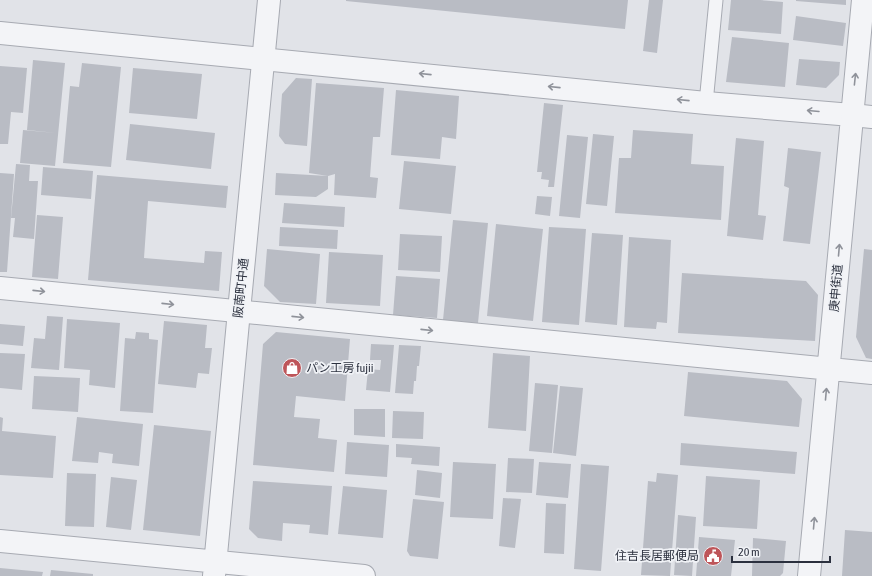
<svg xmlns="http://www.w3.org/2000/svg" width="872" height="576" viewBox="0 0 872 576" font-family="'Asap Condensed','Noto Sans JP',sans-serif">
  <rect width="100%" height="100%" fill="#e1e3e8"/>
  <!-- building -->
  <path fill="#b9bcc4" d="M 346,0 L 628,0 L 625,29 L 346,1 Z
    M 649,0 L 663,0 L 657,53 L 643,51 Z
    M 731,0 L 760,0 L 783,2 L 781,34 L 728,30 Z
    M 796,0 L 846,0 L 846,5 L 796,1 Z
    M 796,16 L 846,23 L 843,46 L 793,40 Z
    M 732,37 L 789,43 L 785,87 L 726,82 Z
    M 799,59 L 840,62 L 839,75 L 826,88 L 796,85 Z
    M 33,60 L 65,63 L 55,166 L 20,163 L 23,130 L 56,133 L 27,130 Z
    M 82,63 L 121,67 L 111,167 L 63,163 L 70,86 L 79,87 Z
    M 0,66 L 27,68 L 23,113 L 11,112 L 8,144 L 0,144 Z
    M 133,68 L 202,74 L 197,119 L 129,113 Z
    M 296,78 L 312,79 L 307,146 L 285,144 L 279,136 L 282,94 Z
    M 316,83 L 384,88 L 380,137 L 373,137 L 370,177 L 378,178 L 376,198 L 334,195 L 335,174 L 328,176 L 309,173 Z
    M 396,90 L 459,96 L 456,139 L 442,137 L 440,159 L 391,155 Z
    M 544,103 L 563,105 L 554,187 L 548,187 L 549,180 L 541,179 L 542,172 L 537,172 Z
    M 130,124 L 215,133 L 211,169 L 126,160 Z
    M 633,130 L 693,134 L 691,164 L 724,166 L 721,220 L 615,213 L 619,158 L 631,158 Z
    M 593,134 L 614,136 L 607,206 L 586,204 Z
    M 567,135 L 588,137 L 580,218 L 559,216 Z
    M 736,138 L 764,141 L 758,215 L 766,216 L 763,240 L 727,236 Z
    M 788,148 L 821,152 L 810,244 L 783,241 L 789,188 L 784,186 Z
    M 404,161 L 456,166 L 451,214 L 399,209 Z
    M 16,164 L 30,165 L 29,181 L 38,181 L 34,239 L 13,237 L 15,218 L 11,218 Z
    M 43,167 L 93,171 L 91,199 L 41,195 Z
    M 0,173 L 14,174 L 7,272 L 0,272 Z
    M 276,173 L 328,176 L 328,189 L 316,197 L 275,195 Z
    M 97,175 L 228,186 L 226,208 L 148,201 L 144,258 L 204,263 L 205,251 L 222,252 L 219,291 L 88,280 Z
    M 537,196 L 552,197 L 550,216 L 535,214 Z
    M 284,203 L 345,207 L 344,227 L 282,223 Z
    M 37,215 L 63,217 L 58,279 L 32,277 Z
    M 453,220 L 488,223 L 478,323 L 443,320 Z
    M 496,224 L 543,229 L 533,321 L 487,316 Z
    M 280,227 L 338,230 L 337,249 L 279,246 Z
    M 549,227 L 586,229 L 579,325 L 542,322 Z
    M 592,233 L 623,235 L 617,325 L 585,322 Z
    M 400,234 L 442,236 L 440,272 L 398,270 Z
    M 629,237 L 671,240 L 667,323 L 657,322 L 656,329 L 624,327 Z
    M 267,249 L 320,254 L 316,304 L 280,302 L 264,286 Z
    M 864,249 L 872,250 L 872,359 L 866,358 L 856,337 Z
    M 329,252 L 383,255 L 380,306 L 326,303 Z
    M 682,273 L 806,281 L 818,295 L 815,341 L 678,333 Z
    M 396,276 L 440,279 L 437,318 L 393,315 Z
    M 47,316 L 63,317 L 59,370 L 31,368 L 34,338 L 45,339 Z
    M 67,319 L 120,323 L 115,388 L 89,385 L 90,370 L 64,368 Z
    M 164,321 L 207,325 L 205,348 L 212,348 L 209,374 L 198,373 L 196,388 L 158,384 Z
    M 0,324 L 25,326 L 23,346 L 0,344 Z
    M 136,332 L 149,333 L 149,339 L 158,340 L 153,413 L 120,411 L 125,338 L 135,339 Z
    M 276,332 L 350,339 L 345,401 L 296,396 L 294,417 L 320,419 L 318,438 L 337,440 L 334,472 L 253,465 L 263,344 Z
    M 371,344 L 394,345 L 390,392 L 366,390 L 368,369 L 380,370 L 381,360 L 370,360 Z
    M 399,345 L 421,346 L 419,366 L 417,366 L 416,381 L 414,381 L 413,394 L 395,393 Z
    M 0,353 L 25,354 L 22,390 L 0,388 Z
    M 493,353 L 530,356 L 526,431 L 488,428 Z
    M 688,372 L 787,381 L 802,399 L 799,427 L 684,416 Z
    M 34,376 L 80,378 L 78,412 L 32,409 Z
    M 535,383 L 558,385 L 552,453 L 529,451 Z
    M 560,386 L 583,388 L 576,456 L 553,453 Z
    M 354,409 L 385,409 L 385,437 L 354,435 Z
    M 393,411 L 424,412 L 423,439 L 392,438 Z
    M 0,417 L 3,418 L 2,431 L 56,436 L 53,478 L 0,475 Z
    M 77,417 L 143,424 L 139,466 L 112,463 L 113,454 L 99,452 L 98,463 L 72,461 Z
    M 154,425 L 211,431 L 200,536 L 143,530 Z
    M 347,442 L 389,445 L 387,477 L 345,474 Z
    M 681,443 L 797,452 L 795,474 L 680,465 Z
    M 396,444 L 440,447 L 439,466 L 411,464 L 412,458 L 396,457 Z
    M 508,458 L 534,459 L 532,493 L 506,492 Z
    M 453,462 L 496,464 L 493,519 L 450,517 Z
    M 539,462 L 571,464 L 568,498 L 536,495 Z
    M 581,464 L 609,466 L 601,571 L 574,569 Z
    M 417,470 L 442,473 L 440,498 L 415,495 Z
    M 67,473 L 96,474 L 94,527 L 65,526 Z
    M 657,473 L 678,475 L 670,576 L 641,575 L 648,481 L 656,482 Z
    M 706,476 L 760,480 L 757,529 L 703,526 Z
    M 111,477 L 137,480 L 131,530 L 106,527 Z
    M 253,481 L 332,486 L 328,535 L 309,533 L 310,525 L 283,523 L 282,541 L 258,538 L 249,529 Z
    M 343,486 L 387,490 L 383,538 L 338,534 Z
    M 503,498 L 521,499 L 515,548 L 499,546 Z
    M 413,499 L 444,502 L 438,559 L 410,556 L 407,551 Z
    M 546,503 L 566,504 L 564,554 L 544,553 Z
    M 678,515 L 696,517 L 692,576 L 674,575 Z
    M 845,530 L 872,532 L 872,576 L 842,576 Z
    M 699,537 L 735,540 L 731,576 L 696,576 Z
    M 753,538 L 786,541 L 783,573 L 780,576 L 752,576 Z
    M 0,568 L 43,572 L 42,576 L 0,576 Z
    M 51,570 L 93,574 L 93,576 L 50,576 Z"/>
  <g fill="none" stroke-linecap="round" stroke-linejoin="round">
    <defs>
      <path id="service" d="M 706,103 L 716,0"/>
      <path id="minor" d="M 0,33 L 706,103 L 852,115
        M 0,288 L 872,373
        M 809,576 L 863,0"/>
      <path id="tertiary" d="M 852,115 L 872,117
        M 0,541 L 364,576
        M 214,576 L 239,311 L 269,0"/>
    </defs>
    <!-- service casing -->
    <use href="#service" stroke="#a7aab2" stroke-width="15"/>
    <!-- minor casing -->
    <use href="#minor" stroke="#a7aab2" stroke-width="24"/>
    <!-- tertiary casing -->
    <use href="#tertiary" stroke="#a7aab2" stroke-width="24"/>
    <!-- service -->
    <use href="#service" stroke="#f3f4f7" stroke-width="13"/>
    <!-- minor -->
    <use href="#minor" stroke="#f3f4f7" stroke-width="22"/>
    <!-- tertiary -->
    <use href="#tertiary" stroke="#f3f4f7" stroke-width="22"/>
  </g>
  <!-- one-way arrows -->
  <defs><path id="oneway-shaft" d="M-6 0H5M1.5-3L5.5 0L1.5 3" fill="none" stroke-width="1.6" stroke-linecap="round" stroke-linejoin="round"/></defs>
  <g stroke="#8f929a">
    <use href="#oneway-shaft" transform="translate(425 74) rotate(-174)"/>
    <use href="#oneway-shaft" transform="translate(855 79) rotate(-84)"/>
    <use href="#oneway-shaft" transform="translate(554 87) rotate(-174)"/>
    <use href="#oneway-shaft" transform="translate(683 100) rotate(-174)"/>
    <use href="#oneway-shaft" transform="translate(813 111) rotate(-175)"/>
    <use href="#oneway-shaft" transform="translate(839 250) rotate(-85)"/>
    <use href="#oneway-shaft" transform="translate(39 291) rotate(6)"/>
    <use href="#oneway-shaft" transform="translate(168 304) rotate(6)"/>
    <use href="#oneway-shaft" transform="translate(298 317) rotate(6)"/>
    <use href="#oneway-shaft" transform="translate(427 330) rotate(6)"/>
    <use href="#oneway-shaft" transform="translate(826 394) rotate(-85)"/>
    <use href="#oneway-shaft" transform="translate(814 523) rotate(-85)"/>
  </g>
  <!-- icons -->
  <defs>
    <symbol id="shop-disc" viewBox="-11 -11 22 22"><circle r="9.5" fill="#be5559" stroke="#f0f2f6"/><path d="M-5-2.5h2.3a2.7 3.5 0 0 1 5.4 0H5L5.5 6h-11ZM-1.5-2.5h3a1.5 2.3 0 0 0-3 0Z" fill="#fff"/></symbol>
    <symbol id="civic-disc" viewBox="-11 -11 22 22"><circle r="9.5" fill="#be5559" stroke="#f0f2f6"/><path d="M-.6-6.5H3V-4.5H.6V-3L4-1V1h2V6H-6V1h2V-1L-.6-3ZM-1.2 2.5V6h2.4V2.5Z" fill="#fff"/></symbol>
  </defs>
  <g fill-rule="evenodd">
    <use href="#shop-disc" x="281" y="357" width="22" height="22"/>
    <use href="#civic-disc" x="702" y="545" width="22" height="22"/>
  </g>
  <g text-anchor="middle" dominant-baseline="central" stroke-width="3.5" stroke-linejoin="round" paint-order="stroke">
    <!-- street labels -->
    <g font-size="12" fill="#2b303e" stroke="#f0f2f6">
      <text transform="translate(241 288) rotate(-84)">阪南町中通</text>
      <text transform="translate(836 288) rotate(-85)">庚申街道</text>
    </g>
    <!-- poi labels -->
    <g font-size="12" fill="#2b303e" stroke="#f0f2f6" text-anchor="start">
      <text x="306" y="368">パン工房 fujii</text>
      <text x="699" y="556" text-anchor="end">住吉長居郵便局</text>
    </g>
  </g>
  <!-- scale -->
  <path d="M732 556v6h98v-6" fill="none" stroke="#2b303e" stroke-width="2"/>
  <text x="738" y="556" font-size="12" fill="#2b303e" stroke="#f0f2f6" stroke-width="3" paint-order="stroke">20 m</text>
</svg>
